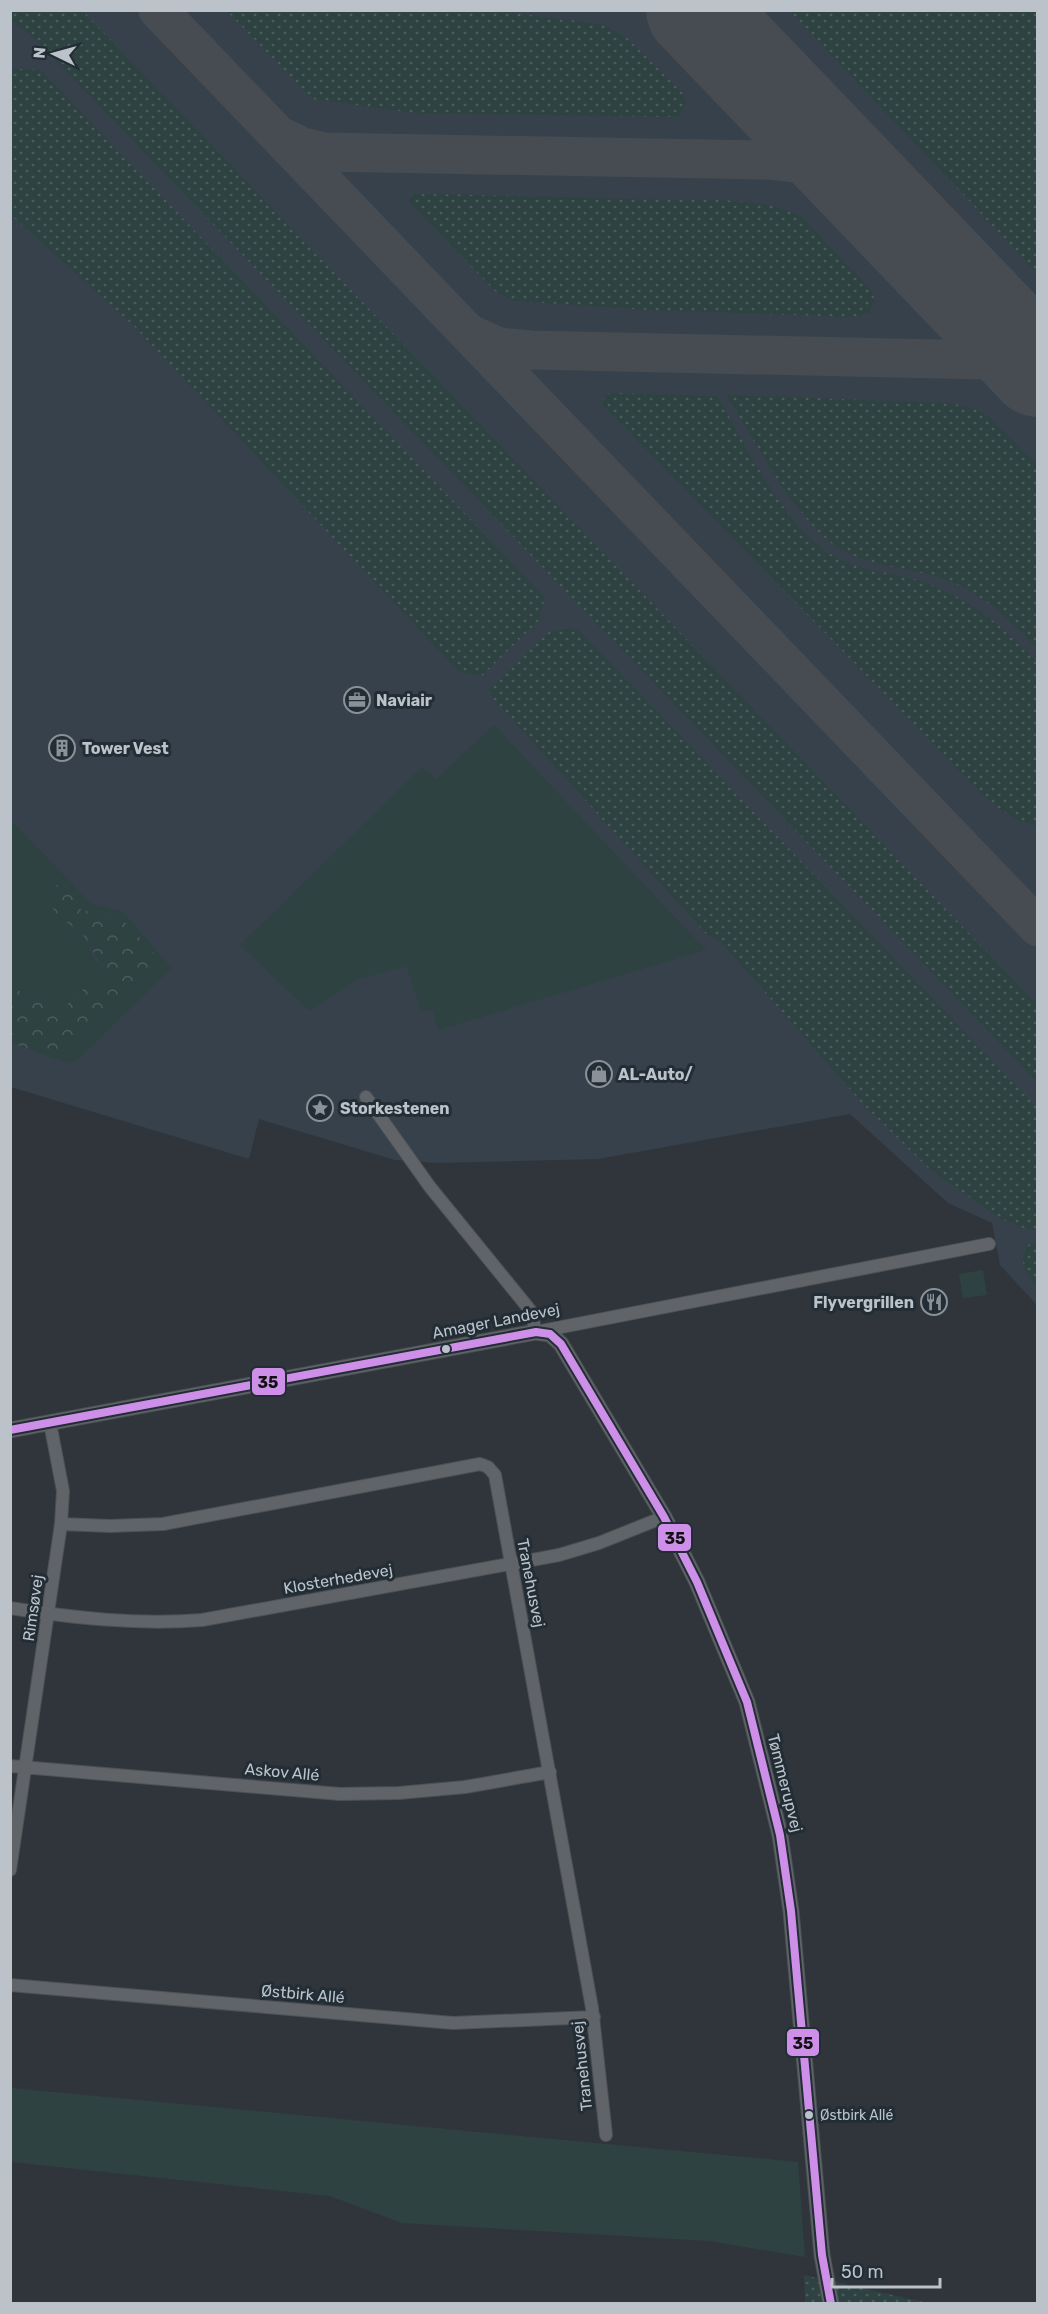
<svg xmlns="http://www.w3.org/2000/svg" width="1048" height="2314" viewBox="0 0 1048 2314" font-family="Rubik,sans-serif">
  <defs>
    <pattern id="grass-dots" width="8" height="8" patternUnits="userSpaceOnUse" patternTransform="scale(1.5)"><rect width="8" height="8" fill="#2f4242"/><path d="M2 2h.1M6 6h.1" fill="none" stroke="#4b5c5c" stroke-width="1.8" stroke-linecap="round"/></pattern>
    <pattern id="forest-crowns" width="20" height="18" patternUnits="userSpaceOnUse" patternTransform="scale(1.5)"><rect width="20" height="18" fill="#2f4242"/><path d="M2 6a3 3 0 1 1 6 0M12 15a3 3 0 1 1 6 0" fill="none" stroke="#4b5c5c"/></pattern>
  </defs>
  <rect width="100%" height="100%" fill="#2f353b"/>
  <!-- airport -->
  <path fill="#37414b" d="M 10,11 L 1037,11 L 1037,1305 L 1000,1265 L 992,1223 L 948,1203 L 850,1114 L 598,1159 L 436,1163 L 395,1160 L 259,1119 L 249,1159 L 11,1087 Z"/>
  <!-- grass -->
  <path fill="url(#grass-dots)" d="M 10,11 L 83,11 L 1037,1004 L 1037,1082 L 37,41 L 11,20 Z
    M 227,11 L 499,11 L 602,24 L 627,38 L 683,93 L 686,103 L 679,116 L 667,117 L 413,113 L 313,99 Z
    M 789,11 L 1037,11 L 1037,273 L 802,24 Z
    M 15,69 L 41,70 L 545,597 L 539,620 L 482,676 L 458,671 L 135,327 L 11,215 L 10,73 Z
    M 414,194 C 489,195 564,197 639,199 C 687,201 760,194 802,217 L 872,291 L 875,302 L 870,313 L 853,317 L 648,310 L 515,301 L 496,292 L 409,202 L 410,197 Z
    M 615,393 L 717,396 C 746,444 778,515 823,549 C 849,569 884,571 914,579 C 965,594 1002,624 1037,662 L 1037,826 C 1001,819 972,784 947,758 L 602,404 L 606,394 Z
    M 726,395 L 951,403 L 974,409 L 990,417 L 1037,464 L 1037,649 C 1007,616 976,587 931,575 C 903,568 872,565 847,553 C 799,530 755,440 726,395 Z
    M 570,628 L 580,631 L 1037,1107 L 1037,1230 L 1029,1230 L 1001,1219 L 928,1168 L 860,1101 L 720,941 L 707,935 L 492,697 L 489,690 L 549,632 Z
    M 1037,1243 L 1038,1243 L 1037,1287 C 1026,1274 1017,1260 1028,1245 Z
    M 804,2275 L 928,2303 L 805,2303 Z"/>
  <!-- forest -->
  <path fill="url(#forest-crowns)" d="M 63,877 L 75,890 L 76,905 L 124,919 L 154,954 L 146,977 L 70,1050 L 50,1057 L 11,1043 L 10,987 L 61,1010 L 87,986 L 111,981 L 114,971 C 95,964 96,953 85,938 C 70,918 30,914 63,877 Z"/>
  <!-- park -->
  <path fill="#2f4242" d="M 494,725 L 706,950 L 438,1030 L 433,1009 L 421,1011 L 406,966 L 359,979 L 309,1011 L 240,945 L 422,767 L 436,779 Z
    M 11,820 L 91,903 L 123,912 L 172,968 L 77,1060 L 71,1063 L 50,1057 L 70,1050 L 146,977 L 154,954 C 133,929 120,908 83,911 L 76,905 L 75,890 L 63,877 C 33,910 65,917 83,936 C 89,942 90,951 94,958 C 100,967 109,968 117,974 L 111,981 L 87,986 L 61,1010 L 11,987 Z
    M 983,1270 L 987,1295 L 963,1298 L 959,1274 Z
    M 11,2088 L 798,2162 L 805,2257 L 709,2241 L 402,2223 L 330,2196 L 11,2162 Z"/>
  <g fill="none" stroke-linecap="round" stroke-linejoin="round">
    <!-- taxiway -->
    <path stroke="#464c51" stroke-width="39" d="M 158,10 L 1038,927
      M 282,137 L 303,147 L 325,152 L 763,160 C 823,163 841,172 886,210
      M 470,334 L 499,347 L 530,350 L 985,360 L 1011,366 L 1038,377"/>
    <!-- runway -->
    <path stroke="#464c51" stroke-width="98" d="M 695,10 L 1038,368"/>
    <defs>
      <path id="minor" d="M 366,1097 L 430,1187 L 530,1310 L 536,1332 L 989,1244
        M 61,1524 L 110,1526 L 163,1524 L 480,1464 L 488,1467 L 495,1475 L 592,2008 L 606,2135
        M 10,1608 C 75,1618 137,1625 202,1620 L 559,1555 L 599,1543 L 664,1517
        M 10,1766 L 340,1794 L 399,1793 L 465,1787 L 550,1772
        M 10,1870 L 61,1524 L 63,1491 L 50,1423
        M 10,1985 L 453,2023 L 594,2017"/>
      <path id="tertiary" d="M 10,1430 L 536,1332 L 550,1334 L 561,1344 L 664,1517 L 697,1582 L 747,1702 L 780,1835 L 791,1911 L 822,2255 L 831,2304"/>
    </defs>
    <!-- minor casing -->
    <use href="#minor" stroke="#4d5155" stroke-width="14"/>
    <!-- tertiary casing -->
    <use href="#tertiary" stroke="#4d5155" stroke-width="17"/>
    <!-- minor -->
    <use href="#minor" stroke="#606468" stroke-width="12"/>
    <!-- tertiary -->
    <use href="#tertiary" stroke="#606468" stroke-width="15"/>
    <defs>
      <path id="bus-1" d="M 10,1430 L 536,1332 L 550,1334 L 561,1344 L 664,1517 L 697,1582 L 747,1702 L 780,1835 L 791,1911 L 822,2255 L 831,2304"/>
    </defs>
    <!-- bus-1 casing -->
    <use href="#bus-1" stroke="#222d35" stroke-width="12"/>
    <!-- bus-1 -->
    <use href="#bus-1" stroke="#ce8fe9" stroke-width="8"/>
  </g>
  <!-- icons -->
  <defs>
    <symbol id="office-ring" viewBox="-11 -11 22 22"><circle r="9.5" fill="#222d35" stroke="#8a9198" stroke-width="1.5"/><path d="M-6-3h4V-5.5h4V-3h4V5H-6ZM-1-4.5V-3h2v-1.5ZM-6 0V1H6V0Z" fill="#8a9198"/></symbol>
    <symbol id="building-ring" viewBox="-11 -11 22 22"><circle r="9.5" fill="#222d35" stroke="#8a9198" stroke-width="1.5"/><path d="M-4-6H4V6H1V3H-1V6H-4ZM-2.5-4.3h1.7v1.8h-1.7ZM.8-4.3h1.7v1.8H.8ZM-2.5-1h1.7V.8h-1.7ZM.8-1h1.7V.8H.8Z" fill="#8a9198"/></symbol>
    <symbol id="shop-ring" viewBox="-11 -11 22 22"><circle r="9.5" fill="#222d35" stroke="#8a9198" stroke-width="1.5"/><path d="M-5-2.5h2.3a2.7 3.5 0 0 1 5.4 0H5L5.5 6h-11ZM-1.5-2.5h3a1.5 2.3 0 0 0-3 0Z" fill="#8a9198"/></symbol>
    <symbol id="sight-ring" viewBox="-11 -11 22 22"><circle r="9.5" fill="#222d35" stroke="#8a9198" stroke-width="1.5"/><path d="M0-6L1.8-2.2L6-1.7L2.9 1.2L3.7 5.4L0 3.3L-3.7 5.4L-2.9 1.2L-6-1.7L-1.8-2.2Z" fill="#8a9198"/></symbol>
    <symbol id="restaurant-ring" viewBox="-11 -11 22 22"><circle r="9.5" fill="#222d35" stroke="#8a9198" stroke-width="1.5"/><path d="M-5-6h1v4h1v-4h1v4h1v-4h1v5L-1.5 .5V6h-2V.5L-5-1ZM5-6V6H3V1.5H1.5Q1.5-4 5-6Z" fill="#8a9198"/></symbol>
  </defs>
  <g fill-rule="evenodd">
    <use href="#office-ring" x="342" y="685" width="30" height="30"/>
    <use href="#building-ring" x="47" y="733" width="30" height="30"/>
    <use href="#shop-ring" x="584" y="1059" width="30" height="30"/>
    <use href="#sight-ring" x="305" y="1093" width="30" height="30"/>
    <use href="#restaurant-ring" x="919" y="1287" width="30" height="30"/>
  </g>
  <!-- markers -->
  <g fill="#bbc2ca" stroke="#222d35" stroke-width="2">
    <circle cx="446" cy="1349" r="5"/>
    <circle cx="809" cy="2115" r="5"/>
  </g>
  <g text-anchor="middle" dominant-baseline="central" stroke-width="6" stroke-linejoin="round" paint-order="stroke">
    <!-- bus labels -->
    <g font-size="14" fill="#bbc2ca" stroke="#222d35" text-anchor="start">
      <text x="820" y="2115">Østbirk Allé</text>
    </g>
    <!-- poi labels -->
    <g font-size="16" font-weight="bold" fill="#bbc2ca" stroke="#222d35" text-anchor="start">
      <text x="376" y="700">Naviair</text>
      <text x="82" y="748">Tower Vest</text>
      <text x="618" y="1074">AL-Auto/</text>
      <text x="340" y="1108">Storkestenen</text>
      <text x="914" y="1302" text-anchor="end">Flyvergrillen</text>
    </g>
    <!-- street labels -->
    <g font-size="16" fill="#bbc2ca" stroke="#222d35">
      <text transform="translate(496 1321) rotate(-11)">Amager Landevej</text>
      <text transform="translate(338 1579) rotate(-10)">Klosterhedevej</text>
      <text transform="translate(531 1583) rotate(79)">Tranehusvej</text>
      <text transform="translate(33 1608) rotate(-82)">Rimsøvej</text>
      <text transform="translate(282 1772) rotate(5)">Askov Allé</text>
      <text transform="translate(785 1783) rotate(76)">Tømmerupvej</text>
      <text transform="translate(303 1994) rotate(5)">Østbirk Allé</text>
      <text transform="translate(582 2066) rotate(-96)">Tranehusvej</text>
    </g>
  </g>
  <g stroke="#222d35" stroke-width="2">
    <rect x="251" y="1367" width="35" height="29" rx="6" fill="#ce8fe9"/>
    <rect x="657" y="1523" width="35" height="29" rx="6" fill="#ce8fe9"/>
    <rect x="786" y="2028" width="34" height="29" rx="6" fill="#ce8fe9"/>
  </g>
  <g font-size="16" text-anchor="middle" font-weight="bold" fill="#111">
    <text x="268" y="1388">35</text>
    <text x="675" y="1544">35</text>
    <text x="803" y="2049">35</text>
  </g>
  <!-- border -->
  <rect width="1048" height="2314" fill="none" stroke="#bbc2ca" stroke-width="24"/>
  <!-- north arrow -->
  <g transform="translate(54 54) rotate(275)" stroke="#222d35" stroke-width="4.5" paint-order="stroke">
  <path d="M0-4.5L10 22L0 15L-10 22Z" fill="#bbc2ca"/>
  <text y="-9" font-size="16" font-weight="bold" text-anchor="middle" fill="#bbc2ca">N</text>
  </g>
  <!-- scale -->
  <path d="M832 2278v9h108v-9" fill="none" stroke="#bbc2ca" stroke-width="3"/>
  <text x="841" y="2278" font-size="18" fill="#bbc2ca" stroke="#222d35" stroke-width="4.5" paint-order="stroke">50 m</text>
</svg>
